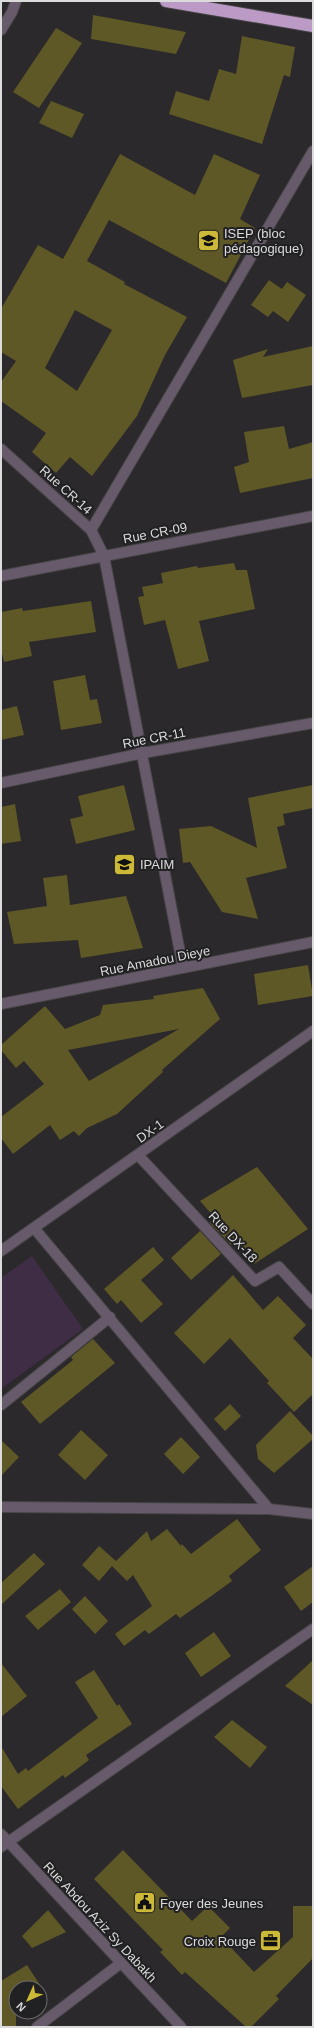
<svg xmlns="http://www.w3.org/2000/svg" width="314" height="2028" viewBox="0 0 314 2028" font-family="Arial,sans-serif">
  <rect width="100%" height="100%" fill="#2b292b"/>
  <!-- green -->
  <path fill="#3f2c45" d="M 32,1256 L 83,1329 L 1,1389 L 1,1278 Z"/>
  <!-- building -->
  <path fill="#5e5726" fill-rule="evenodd" d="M 93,15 L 186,32 L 176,54 L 91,39 Z
    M 56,28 L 82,43 L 39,108 L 13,92 Z
    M 242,36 L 295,47 L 290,77 L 284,75 L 262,144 L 169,114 L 176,91 L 209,101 L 219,69 L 236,74 Z
    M 51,101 L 84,114 L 72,138 L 39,123 Z
    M 120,154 L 195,195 L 214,154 L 260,175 L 240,219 L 255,228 L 226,283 L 109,220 L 87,261 L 125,282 L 124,284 L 187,317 L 165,355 L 137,416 L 92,476 L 70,457 L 56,473 L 32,452 L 46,433 L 1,401 L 1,382 L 16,361 L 1,352 L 1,309 L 38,245 L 63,259 ZM 75,310 L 112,330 L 77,391 L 45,368 Z
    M 269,280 L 282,289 L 287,282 L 306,295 L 288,322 L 273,311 L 268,317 L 251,305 Z
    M 313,346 L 313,385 L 242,398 L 233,360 L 268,349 L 263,357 Z
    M 284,426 L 289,449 L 313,442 L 313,478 L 240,493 L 234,467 L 249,462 L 244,432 Z
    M 234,563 L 236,570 L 247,570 L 255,609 L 199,621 L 209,661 L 178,669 L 165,620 L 144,625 L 138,597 L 144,596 L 142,587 L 163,583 L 161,573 L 197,566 L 198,568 Z
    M 91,601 L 96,632 L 29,642 L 32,656 L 4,662 L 1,649 L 1,612 L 22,608 L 23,611 Z
    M 85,675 L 90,700 L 97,699 L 102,723 L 61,730 L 53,681 Z
    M 17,706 L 24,735 L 1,740 L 1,710 Z
    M 124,785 L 135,830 L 76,844 L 70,819 L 83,816 L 78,796 Z
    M 313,785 L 313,808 L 283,814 L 285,825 L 277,827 L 287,868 L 246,878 L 258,919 L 222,912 L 190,862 L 183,863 L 179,829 L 211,826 L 257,848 L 248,798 Z
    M 15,804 L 21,841 L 1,844 L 1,807 Z
    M 67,875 L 70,905 L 126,896 L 143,948 L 81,958 L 78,940 L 14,944 L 7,912 L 47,906 L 43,878 Z
    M 308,965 L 313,996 L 258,1005 L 254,974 Z
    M 203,988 L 220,1019 L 162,1070 L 163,1072 L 117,1114 L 87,1128 L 79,1136 L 74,1131 L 60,1140 L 50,1125 L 13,1154 L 1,1138 L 1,1117 L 44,1084 L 24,1061 L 16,1068 L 1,1050 L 1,1045 L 45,1006 L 65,1029 L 100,1015 L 103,1005 L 154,999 L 153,996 ZM 179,1029 L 89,1081 L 68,1050 Z
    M 257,1167 L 308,1229 L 254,1264 L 234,1243 L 231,1245 L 210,1223 L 215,1218 L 200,1201 Z
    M 200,1231 L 221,1254 L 191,1280 L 171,1258 Z
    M 153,1247 L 164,1260 L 141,1280 L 163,1304 L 141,1323 L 121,1300 L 117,1304 L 104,1289 Z
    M 233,1275 L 263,1310 L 278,1296 L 306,1325 L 293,1338 L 313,1359 L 313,1394 L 294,1412 L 267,1383 L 269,1381 L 230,1338 L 204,1364 L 174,1333 Z
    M 93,1339 L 115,1363 L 40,1424 L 21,1402 L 73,1360 L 71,1357 Z
    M 230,1404 L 241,1416 L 225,1431 L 214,1419 Z
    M 290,1411 L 313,1436 L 313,1439 L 274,1473 L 258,1459 L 256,1445 Z
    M 81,1430 L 108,1455 L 85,1480 L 58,1455 Z
    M 181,1437 L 200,1457 L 183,1474 L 164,1454 Z
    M 1,1440 L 19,1457 L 1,1476 Z
    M 237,1519 L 261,1550 L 229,1576 L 232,1581 L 210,1597 L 180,1618 L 176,1614 L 149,1634 L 145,1630 L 124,1646 L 115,1634 L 152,1606 L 133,1575 L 127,1581 L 112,1566 L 99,1581 L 82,1565 L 99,1546 L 116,1561 L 147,1531 L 151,1541 L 167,1529 L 181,1546 L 182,1544 L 191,1554 Z
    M 34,1553 L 45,1564 L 1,1605 L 1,1583 Z
    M 313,1566 L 313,1602 L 301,1611 L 284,1587 Z
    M 60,1589 L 71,1602 L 38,1630 L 25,1616 Z
    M 85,1596 L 108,1621 L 95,1634 L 72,1609 Z
    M 214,1632 L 231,1656 L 201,1677 L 185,1653 Z
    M 313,1660 L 313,1705 L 285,1686 Z
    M 1,1663 L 27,1696 L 1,1717 Z
    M 94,1670 L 117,1706 L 119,1704 L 132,1724 L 86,1755 L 89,1760 L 65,1778 L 63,1775 L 18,1809 L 1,1786 L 1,1746 L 18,1774 L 26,1768 L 28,1771 L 98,1718 L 75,1682 Z
    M 232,1720 L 267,1747 L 250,1768 L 214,1737 Z
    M 123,1850 L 192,1921 L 208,1906 L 230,1928 L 221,1937 L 254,1972 L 293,1937 L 293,1906 L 313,1906 L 313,1958 L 276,1996 L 279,1999 L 251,2027 L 246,2027 L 185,1972 L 182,1975 L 160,1952 L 163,1950 L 94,1879 Z
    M 48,1910 L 66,1932 L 32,1948 L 22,1936 Z
    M 27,1965 L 42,1988 L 16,1988 L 16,2027 L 1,2027 L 1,1981 Z"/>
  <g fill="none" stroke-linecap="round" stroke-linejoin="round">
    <defs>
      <path id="minor" d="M 1,30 L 12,12 L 16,1
        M 1,449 L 91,530 L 104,556 L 183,968
        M 91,530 L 313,151
        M 1,576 L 313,516
        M 1,783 L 143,753 L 313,723
        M 1,1004 L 313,942
        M 138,1155 L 255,1281 L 279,1267 L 313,1304
        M 34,1228 L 269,1509
        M 1,1251 L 313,1031
        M 1,1405 L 110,1317
        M 1,1507 L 269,1509 L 313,1514
        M 1,1834 L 181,2027
        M 1,1847 L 313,1629
        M 37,2027 L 121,1963"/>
      <path id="highway" d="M 166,1 L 313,26"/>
    </defs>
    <!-- minor casing -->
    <use href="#minor" stroke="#474547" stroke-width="12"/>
    <!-- highway casing -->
    <use href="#highway" stroke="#474547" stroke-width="14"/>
    <!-- minor -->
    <use href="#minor" stroke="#675a6b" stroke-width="10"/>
    <!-- highway -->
    <use href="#highway" stroke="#bb9bc5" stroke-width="12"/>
  </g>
  <!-- icons -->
  <defs>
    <symbol id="university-square" viewBox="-11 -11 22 22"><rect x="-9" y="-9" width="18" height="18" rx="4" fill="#ccb938" stroke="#212022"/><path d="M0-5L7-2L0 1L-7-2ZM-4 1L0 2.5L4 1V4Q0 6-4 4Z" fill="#111"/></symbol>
    <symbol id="civic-square" viewBox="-11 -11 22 22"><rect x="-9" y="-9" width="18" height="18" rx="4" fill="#ccb938" stroke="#212022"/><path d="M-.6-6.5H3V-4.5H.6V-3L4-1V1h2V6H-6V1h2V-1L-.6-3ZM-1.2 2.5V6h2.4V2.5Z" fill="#111"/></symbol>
    <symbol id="office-square" viewBox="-11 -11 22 22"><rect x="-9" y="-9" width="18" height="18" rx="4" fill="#ccb938" stroke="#212022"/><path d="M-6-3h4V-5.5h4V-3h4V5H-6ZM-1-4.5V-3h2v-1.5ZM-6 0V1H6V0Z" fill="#111"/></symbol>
  </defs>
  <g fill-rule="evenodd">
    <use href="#university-square" x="196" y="228" width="25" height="25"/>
    <use href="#university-square" x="112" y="852" width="25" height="25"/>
    <use href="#civic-square" x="132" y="1890" width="25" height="25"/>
    <use href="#office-square" x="258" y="1928" width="25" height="25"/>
  </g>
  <g text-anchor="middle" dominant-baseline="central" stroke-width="4" stroke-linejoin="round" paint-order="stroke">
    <!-- poi labels -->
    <g font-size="13" fill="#dbdbdc" stroke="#212022" text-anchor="start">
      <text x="224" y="233">ISEP (bloc<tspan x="224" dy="15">pédagogique)</tspan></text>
      <text x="140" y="864">IPAIM</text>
      <text x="160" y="1903">Foyer des Jeunes</text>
      <text x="256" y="1941" text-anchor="end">Croix Rouge</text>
    </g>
    <!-- street labels -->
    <g font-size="13" fill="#dbdbdc" stroke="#212022">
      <text transform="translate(66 490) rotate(42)">Rue CR-14</text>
      <text transform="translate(155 533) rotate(-11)">Rue CR-09</text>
      <text transform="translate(154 738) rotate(-11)">Rue CR-11</text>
      <text transform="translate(155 961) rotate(-11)">Rue Amadou Dieye</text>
      <text transform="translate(150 1131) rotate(-35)">DX-1</text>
      <text transform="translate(233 1237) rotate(47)">Rue DX-18</text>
      <text transform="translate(100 1922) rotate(47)">Rue Abdou Aziz Sy Dabakh</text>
    </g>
  </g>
  <!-- border -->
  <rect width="314" height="2028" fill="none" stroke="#dbdbdc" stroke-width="4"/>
  <!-- north arrow -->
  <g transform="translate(28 2000) rotate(225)"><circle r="19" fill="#212022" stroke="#6b6b6c"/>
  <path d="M0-3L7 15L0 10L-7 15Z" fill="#ccb938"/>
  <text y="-6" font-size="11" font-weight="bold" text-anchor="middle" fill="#dbdbdc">N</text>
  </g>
</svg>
